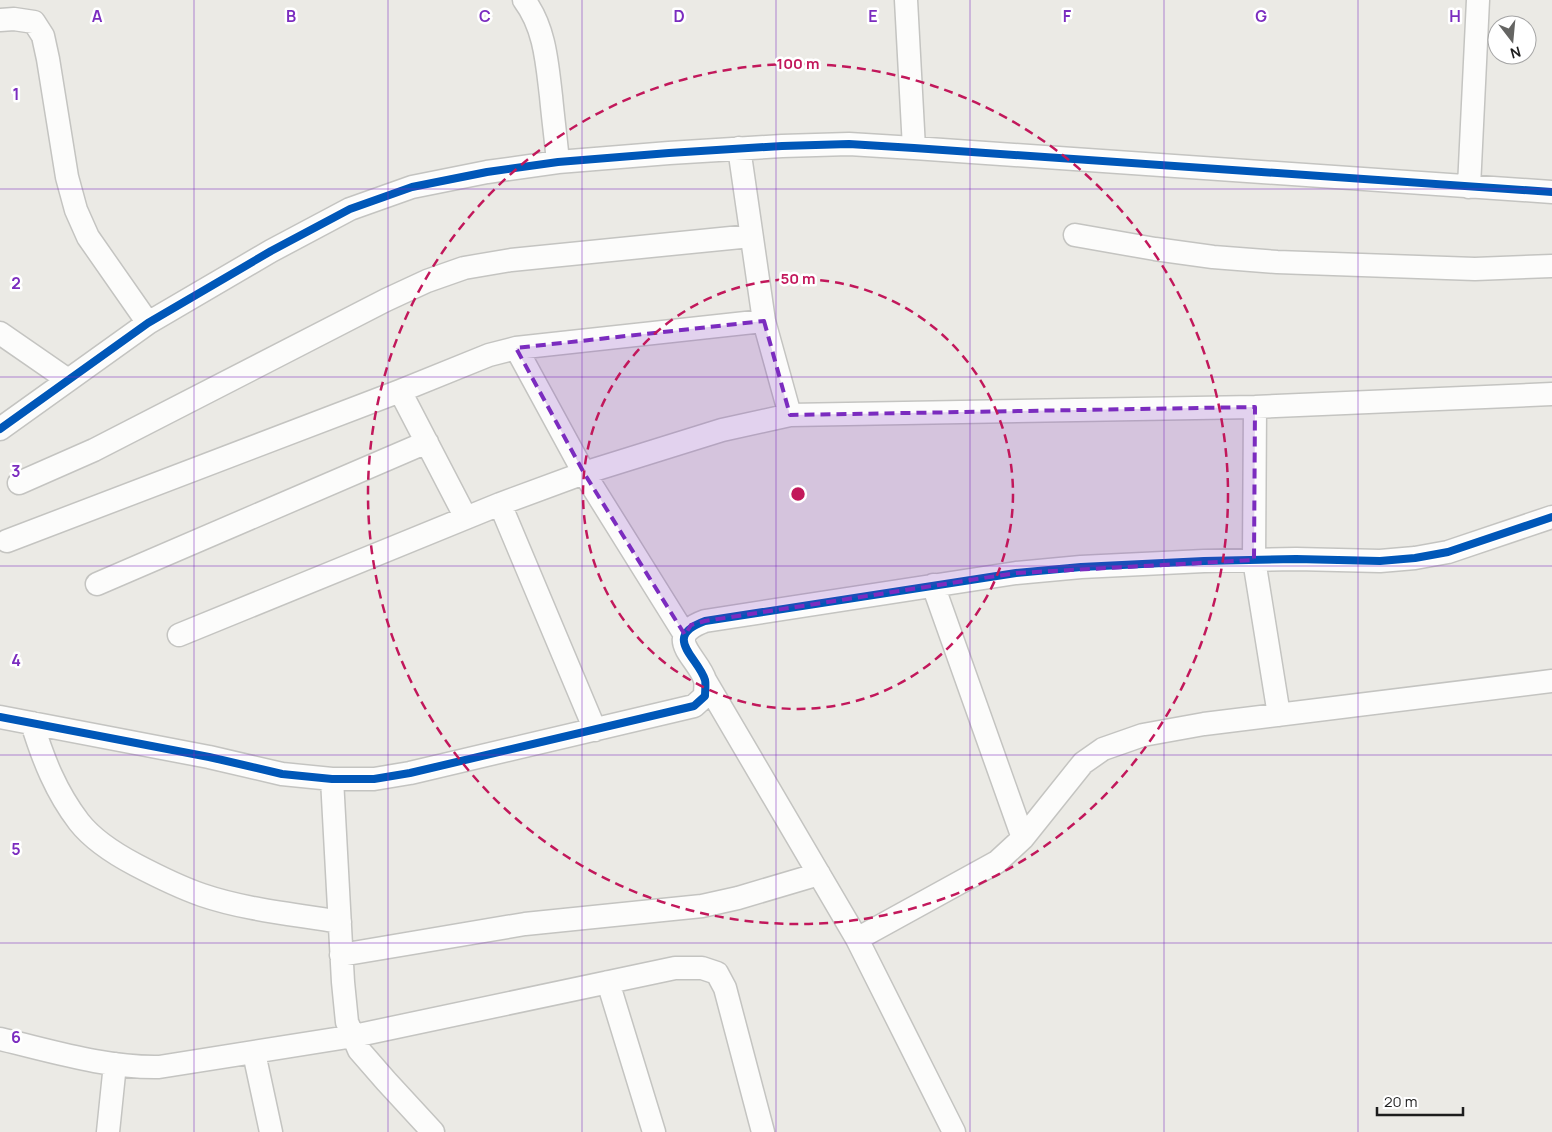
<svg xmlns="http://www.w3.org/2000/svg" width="1552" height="1132" viewBox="0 0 1552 1132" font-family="Manrope,sans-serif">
  <rect width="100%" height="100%" fill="#ebeae5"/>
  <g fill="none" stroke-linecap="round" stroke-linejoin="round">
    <defs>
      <path id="minor" d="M 524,0 C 545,28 547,63 551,96 C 553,118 556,140 558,162
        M 906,0 L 914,148
        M 0,20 L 14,19 L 34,22 L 43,36 L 48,59 L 67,177 L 76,210 L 88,237 L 148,323
        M 739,148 L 764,321 L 790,415
        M 1469,187 L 1478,0
        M 1075,235 L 1155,249 L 1213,257 L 1277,262 L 1475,269 L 1552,266
        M 0,333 L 68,380
        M 516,348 L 584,473 L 685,635
        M 400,391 L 466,518
        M 1255,407 L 1254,560 L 1279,715
        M 0,429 L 148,323 L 271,251 L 350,209 L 412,187 L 487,172 L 558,162 L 669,153 L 782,146 L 849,144 L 914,148 L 1552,192
        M 19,483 L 94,450 L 386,300 L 427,281 L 464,268 L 511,260 L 751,236
        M 500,504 L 595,730
        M 7,541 L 400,391 L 489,355 L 516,348 L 764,321
        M 97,584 L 427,442
        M 933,585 L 1023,838
        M 179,635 L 500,504 L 584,473 L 722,430 L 790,415 L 1255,407 L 1552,394
        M 705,680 L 857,939 L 954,1132
        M 0,717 L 209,757 L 282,774 L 332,779 L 374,779 L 410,773 L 694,706 L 705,696 C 705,691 706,684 705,680 C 698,657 661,637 705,621 L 1016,573 L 1081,567 L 1204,561 L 1296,559 L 1380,561 L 1415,558 L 1448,552 L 1552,517
        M 32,723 C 43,759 56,792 79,822 C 94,841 115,854 136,865 C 157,876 179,887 202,895 C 246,910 294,914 340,922
        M 332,779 L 343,982 L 347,1022 L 359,1050 L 386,1081 L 433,1132
        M 857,939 L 997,862 L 1023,838 L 1083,763 L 1103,749 L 1143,735 L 1204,724 L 1552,681
        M 341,955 L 525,924 L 702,906 L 738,898 L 819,874
        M 608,982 L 654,1132
        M 0,1039 C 52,1051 105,1068 159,1067 L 354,1036 L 675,968 L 702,968 L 717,973 L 725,988 L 763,1132
        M 254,1053 L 271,1132
        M 108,1132 L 115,1064"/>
    </defs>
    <!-- minor casing -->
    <use href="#minor" stroke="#c4c4c1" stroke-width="25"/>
    <!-- minor -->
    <use href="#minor" stroke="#fcfcfb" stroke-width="22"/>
    <defs>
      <path id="cycleway" d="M 0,429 L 148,323 L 271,251 L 350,209 L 412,187 L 487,172 L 558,162 L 669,153 L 782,146 L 849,144 L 914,148 L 1552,192
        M 0,717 L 209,757 L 282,774 L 332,779 L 374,779 L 410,773 L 694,706 L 705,696 C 705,691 706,684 705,680 C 698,657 661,637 705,621 L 1016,573 L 1081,567 L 1204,561 L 1296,559 L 1380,561 L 1415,558 L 1448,552 L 1552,517"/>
    </defs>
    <!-- cycleway casing -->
    <use href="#cycleway" stroke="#fff" stroke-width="11"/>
    <!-- cycleway -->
    <use href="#cycleway" stroke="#0057b8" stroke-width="8"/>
  </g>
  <!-- marked area -->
  <path fill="#7b2cbf" fill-opacity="0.2" stroke="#7b2cbf" stroke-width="4" stroke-dasharray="10 6" stroke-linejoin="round" d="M 764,321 L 790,415 L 1255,407 L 1254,560 L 1016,573 L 705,621 L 691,625 L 685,635 L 584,473 L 516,348 Z"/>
  <!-- grid -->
  <path fill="none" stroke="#7b2cbf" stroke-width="1" stroke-opacity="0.55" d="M 194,0 L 194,1132M 388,0 L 388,1132M 582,0 L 582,1132M 776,0 L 776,1132M 970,0 L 970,1132M 1164,0 L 1164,1132M 1358,0 L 1358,1132M 0,189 L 1552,189M 0,377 L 1552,377M 0,566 L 1552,566M 0,755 L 1552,755M 0,943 L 1552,943"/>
  <!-- distance rings -->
  <g fill="none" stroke="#c2185b" stroke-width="2.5" stroke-dasharray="9 6">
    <circle cx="798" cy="494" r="215"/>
    <circle cx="798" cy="494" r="430"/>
  </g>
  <g font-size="16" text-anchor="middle" font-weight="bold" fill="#7b2cbf" stroke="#fff" stroke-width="5" stroke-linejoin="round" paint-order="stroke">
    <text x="97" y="22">A</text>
    <text x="291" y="22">B</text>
    <text x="485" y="22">C</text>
    <text x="679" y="22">D</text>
    <text x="873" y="22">E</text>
    <text x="1067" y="22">F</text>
    <text x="1261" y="22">G</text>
    <text x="1455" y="22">H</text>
    <text x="16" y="100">1</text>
    <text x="16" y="289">2</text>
    <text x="16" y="477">3</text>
    <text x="16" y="666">4</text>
    <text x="16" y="855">5</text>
    <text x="16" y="1043">6</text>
  </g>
  <circle cx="798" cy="494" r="8" fill="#c2185b" stroke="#fff" stroke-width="2.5"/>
  <g font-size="15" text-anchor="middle" font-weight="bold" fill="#c2185b" stroke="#fff" stroke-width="5" stroke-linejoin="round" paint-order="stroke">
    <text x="798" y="69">100 m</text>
    <text x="798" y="284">50 m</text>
  </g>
  <!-- north arrow -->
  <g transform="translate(1512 40) rotate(164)"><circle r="24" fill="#ffffff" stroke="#a5a5a5"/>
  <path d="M0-4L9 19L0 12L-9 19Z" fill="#656563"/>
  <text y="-8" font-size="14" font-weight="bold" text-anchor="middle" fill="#1d1d1d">N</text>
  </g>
  <!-- scale -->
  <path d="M1377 1107v8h86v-8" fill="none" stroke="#1d1d1d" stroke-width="2.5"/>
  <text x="1384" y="1107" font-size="15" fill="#1d1d1d" stroke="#ffffff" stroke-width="4" paint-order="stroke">20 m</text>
</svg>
